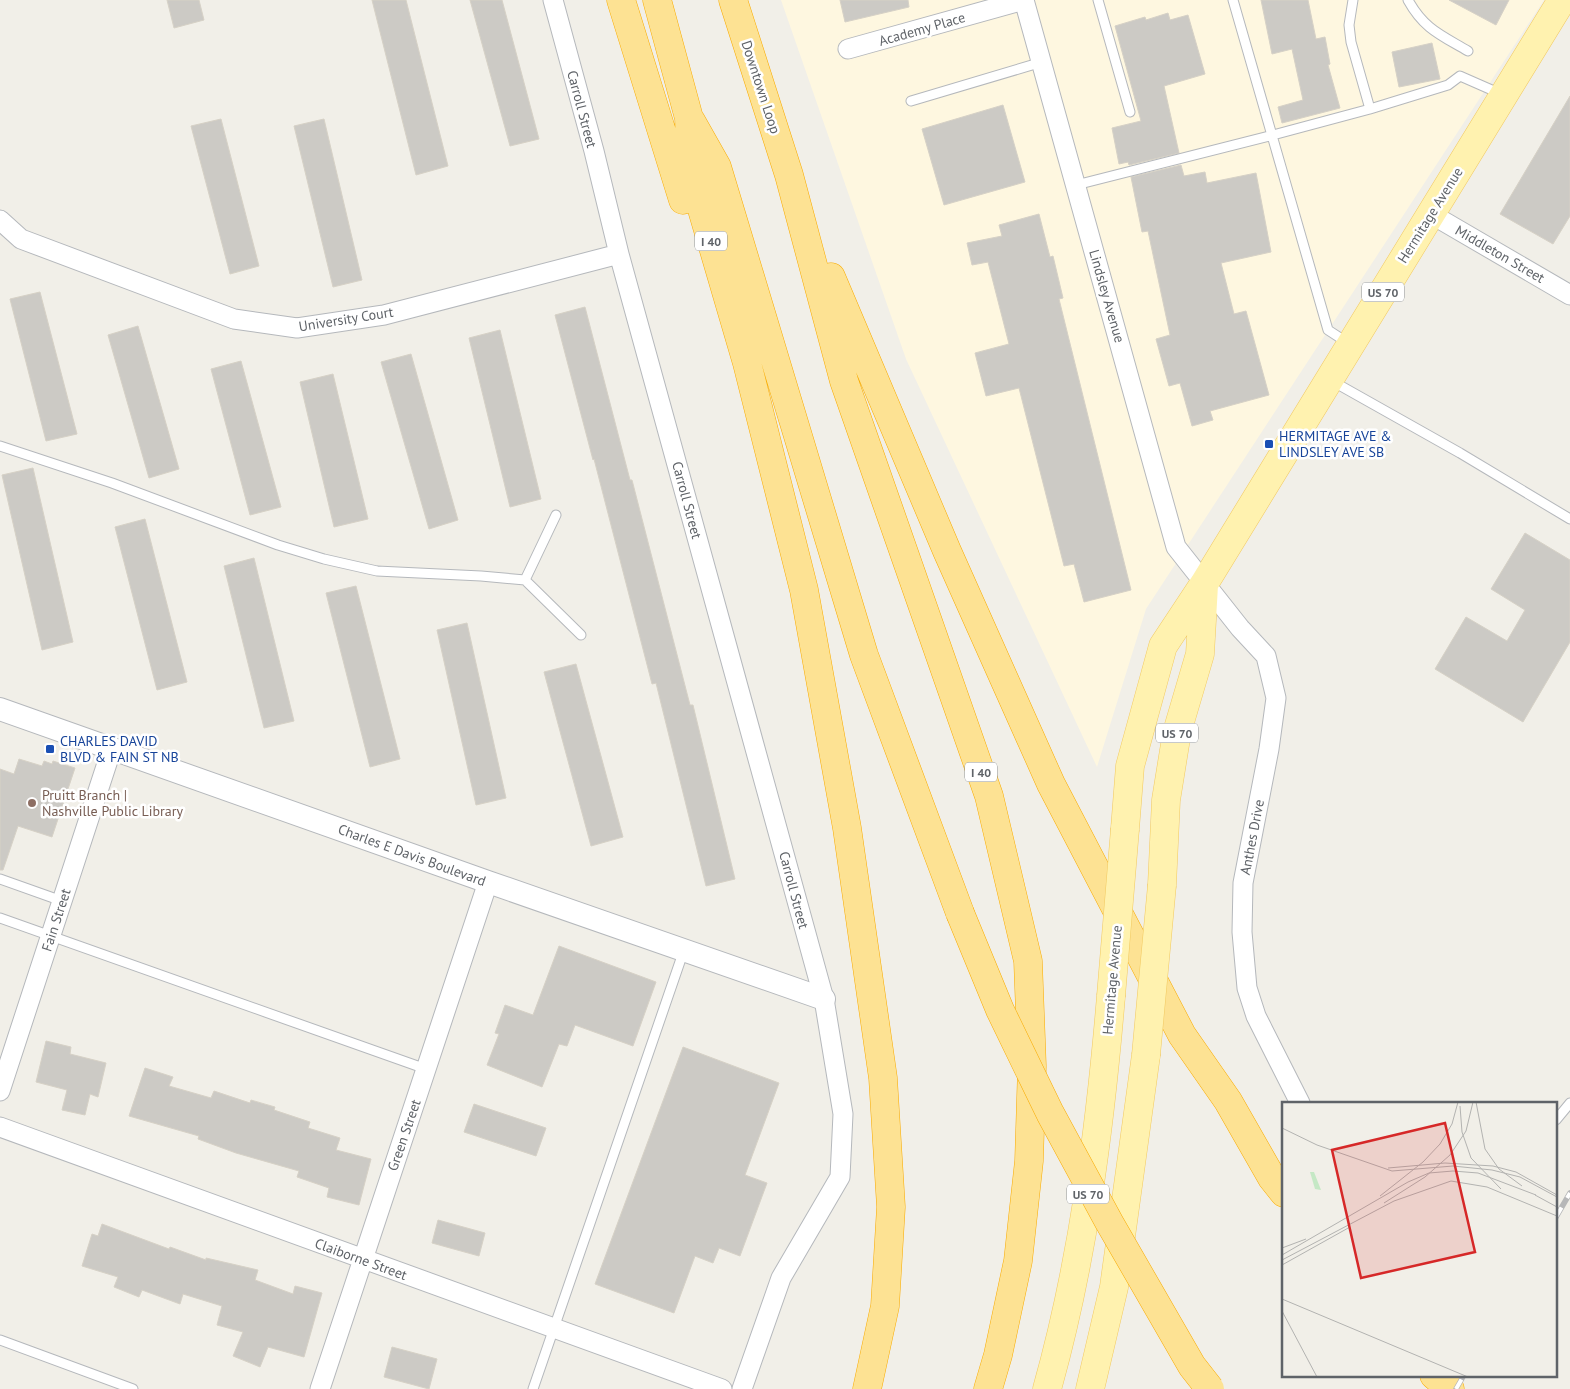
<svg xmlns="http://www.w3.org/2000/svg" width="1570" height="1389" viewBox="0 0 1570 1389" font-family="'PT Sans',sans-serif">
  <rect width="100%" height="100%" fill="#f1efe8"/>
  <!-- commercial -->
  <path fill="#fef7e0" d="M 781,0 L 1544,0 L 1146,609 L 1097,767 L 906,359 Z"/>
  <!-- building -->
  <path fill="#cccac5" stroke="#d6d1c6" d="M 167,0 L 199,0 L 204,20 L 174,28 Z
    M 372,0 L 406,0 L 448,166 L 416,175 Z
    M 470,0 L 502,0 L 539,139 L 510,146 Z
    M 840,0 L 908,0 L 909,7 L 845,22 Z
    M 1261,0 L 1308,0 L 1316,39 L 1325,37 L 1330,64 L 1328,65 L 1340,108 L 1282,123 L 1278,107 L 1303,100 L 1292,49 L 1272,54 Z
    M 1449,0 L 1509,0 L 1496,25 Z
    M 1168,13 L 1170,20 L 1188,15 L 1205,74 L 1164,86 L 1179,153 L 1129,165 L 1128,162 L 1119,164 L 1112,128 L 1141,121 L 1115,26 L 1145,17 L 1146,20 Z
    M 1432,43 L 1440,79 L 1399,87 L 1392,52 Z
    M 1570,96 L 1570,216 L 1553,244 L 1500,214 Z
    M 1003,105 L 1025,182 L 944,205 L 922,129 Z
    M 221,119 L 259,266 L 230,274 L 191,126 Z
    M 324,119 L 362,280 L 333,287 L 294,126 Z
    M 1181,165 L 1184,176 L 1205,172 L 1207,183 L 1256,173 L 1271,252 L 1221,263 L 1234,314 L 1246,311 L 1269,395 L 1210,411 L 1213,420 L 1192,426 L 1180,383 L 1169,386 L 1156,339 L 1170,335 L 1148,231 L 1142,232 L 1131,177 Z
    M 1039,214 L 1050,257 L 1053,256 L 1063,298 L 1059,299 L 1131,590 L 1084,602 L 1074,564 L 1064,566 L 1019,388 L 986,396 L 975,353 L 1009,344 L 988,262 L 972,265 L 967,243 L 1002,236 L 999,225 Z
    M 40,292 L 77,434 L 46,441 L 10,299 Z
    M 585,307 L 630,480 L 632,480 L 690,705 L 693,705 L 735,879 L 706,886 L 656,683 L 652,684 L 594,459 L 593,460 L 555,315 Z
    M 138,326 L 179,469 L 149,478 L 108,335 Z
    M 500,330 L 541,499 L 510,507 L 469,338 Z
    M 411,354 L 458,520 L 429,529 L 381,362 Z
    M 241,361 L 281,507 L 250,515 L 211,369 Z
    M 333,374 L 368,519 L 334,527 L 300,382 Z
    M 33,468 L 73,642 L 42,650 L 2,475 Z
    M 145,519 L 187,682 L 157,690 L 115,527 Z
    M 1525,533 L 1570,560 L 1570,642 L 1523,722 L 1435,669 L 1466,617 L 1507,641 L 1525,610 L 1491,589 Z
    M 254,558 L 294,721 L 264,728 L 224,566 Z
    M 356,586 L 400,759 L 370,767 L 326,593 Z
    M 467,623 L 506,798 L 476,805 L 437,630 Z
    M 576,664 L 623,837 L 591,846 L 544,672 Z
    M 19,759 L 42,766 L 44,761 L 52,764 L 53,761 L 75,768 L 52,837 L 18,826 L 3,870 L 0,870 L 0,769 L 14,774 Z
    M 559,946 L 656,982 L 633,1046 L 575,1025 L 567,1046 L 559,1044 L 542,1087 L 487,1065 L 499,1034 L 495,1033 L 505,1005 L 533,1015 Z
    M 46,1041 L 71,1047 L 70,1054 L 106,1063 L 98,1097 L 90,1094 L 85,1115 L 62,1110 L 67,1090 L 36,1082 Z
    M 683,1047 L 779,1083 L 745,1175 L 767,1183 L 740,1256 L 719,1248 L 713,1263 L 695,1256 L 674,1313 L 595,1284 Z
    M 145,1068 L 173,1077 L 169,1086 L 211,1098 L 214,1091 L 250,1103 L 251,1100 L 275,1107 L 274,1110 L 310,1122 L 308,1128 L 340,1138 L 336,1150 L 371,1159 L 359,1205 L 327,1197 L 329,1188 L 297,1177 L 299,1171 L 236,1153 L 198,1139 L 199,1136 L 129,1116 Z
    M 474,1104 L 546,1128 L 536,1156 L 464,1132 Z
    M 438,1220 L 485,1233 L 479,1256 L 432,1243 Z
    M 102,1224 L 169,1249 L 170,1247 L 206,1260 L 206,1258 L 258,1270 L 255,1280 L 293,1294 L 295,1286 L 322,1293 L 304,1357 L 268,1347 L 260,1367 L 233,1356 L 243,1332 L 217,1325 L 222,1306 L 183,1294 L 180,1304 L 142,1290 L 139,1297 L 114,1287 L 118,1277 L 82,1266 L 92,1234 L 98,1236 Z
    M 392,1347 L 437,1359 L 429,1389 L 384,1377 Z"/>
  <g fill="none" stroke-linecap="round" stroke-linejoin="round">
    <defs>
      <path id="service" d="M 1098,0 L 1130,112
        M 1233,0 L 1328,330 L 1348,343
        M 1353,0 L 1349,25 L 1351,42 L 1370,109
        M 1408,0 C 1424,29 1441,35 1468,51
        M 911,101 L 1042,62
        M 1076,185 L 1273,135 L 1370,109 L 1448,85 L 1460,76 L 1501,94
        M 1332,381 L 1460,453 L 1570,519
        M 0,446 L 112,483 L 278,545 L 324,559 L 377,571 L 481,576 L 525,580 L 581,635
        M 525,580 L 556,515
        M 0,879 L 62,901
        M 0,918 L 426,1069
        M 1556,1120 L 1570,1103
        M 0,1340 L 133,1389
        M 533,1389 L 684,950"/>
      <path id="minor" d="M 553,0 L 594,151 L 619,254 L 824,999 L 843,1114 L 840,1177 L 781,1278 L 742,1389
        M 848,49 L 1024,0 L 1176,547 L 1240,628 L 1266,656 L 1276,698 L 1269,749 L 1243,883 L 1242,932 L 1247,988 L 1256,1016 L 1300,1103
        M 1431,214 L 1570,295
        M 0,220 L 21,239 L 234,319 L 297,328 L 384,315 L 619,254
        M 0,1091 L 112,748
        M 0,1127 L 722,1389
        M 320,1389 L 488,882"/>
      <path id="tertiary" d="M 0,709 L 488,882 L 824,999"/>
      <path id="primary" d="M 1125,829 L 1130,766 L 1163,646 L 1204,584 L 1562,0
        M 1162,885 L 1166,800 L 1177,732 L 1200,654 L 1204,585
        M 1047,1389 C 1083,1261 1100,1128 1111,996
        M 1090,1389 L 1114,1287 L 1146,1055"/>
      <path id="motorway" d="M 621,0 L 683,200
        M 657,0 L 689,118 L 691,172 L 747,363 L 804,590 L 847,828 L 883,1078 L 891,1207 L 885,1306 L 867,1389
        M 733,0 L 789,175 L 844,381 L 989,796 L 1028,961 L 1032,1066 L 1029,1161 L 1018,1261 L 998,1355 L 988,1389
        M 691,121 L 717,167 L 864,655 L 960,913
        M 831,277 L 947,551 L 1051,784 L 1182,1035 L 1228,1101 L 1272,1178 L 1284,1193
        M 1434,1375 L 1450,1389"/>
    </defs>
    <!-- service casing -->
    <use href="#service" stroke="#b5b8bc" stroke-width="11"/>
    <!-- minor casing -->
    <use href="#minor" stroke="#b5b8bc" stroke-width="21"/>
    <!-- tertiary casing -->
    <use href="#tertiary" stroke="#b5b8bc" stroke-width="24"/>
    <!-- primary casing -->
    <use href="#primary" stroke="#f2c960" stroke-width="29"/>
    <!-- motorway casing -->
    <use href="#motorway" stroke="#f9ab00" stroke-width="29"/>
    <!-- service -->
    <use href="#service" stroke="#fff" stroke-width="9"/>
    <!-- minor -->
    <use href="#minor" stroke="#fff" stroke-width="19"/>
    <!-- tertiary -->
    <use href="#tertiary" stroke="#fff" stroke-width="22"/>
    <!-- primary -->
    <use href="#primary" stroke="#fff2af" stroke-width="28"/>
    <!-- motorway -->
    <use href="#motorway" stroke="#fde293" stroke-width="28"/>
    <defs>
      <path id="rail" d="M 1556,1217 L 1570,1193
        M 1456,1389 L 1464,1375"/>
    </defs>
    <!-- rail casing -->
    <use href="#rail" stroke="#b6b7b8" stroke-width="5.5"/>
    <!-- rail -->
    <use href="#rail" stroke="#fff" stroke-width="4" stroke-dasharray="11" stroke-linecap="butt"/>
    <defs>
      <path id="primary-bridge" d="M 1111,996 L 1125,829
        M 1146,1055 L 1162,885"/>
      <path id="motorway-bridge" d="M 960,913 L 1000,1010 L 1050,1113 L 1109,1222 L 1192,1366 L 1210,1389"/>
    </defs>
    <!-- primary-bridge casing -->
    <use href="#primary-bridge" stroke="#f2c960" stroke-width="29" stroke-linecap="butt"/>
    <!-- motorway-bridge casing -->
    <use href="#motorway-bridge" stroke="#f9ab00" stroke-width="29" stroke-linecap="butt"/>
    <!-- primary-bridge -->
    <use href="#primary-bridge" stroke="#fff2af" stroke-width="28"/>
    <!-- motorway-bridge -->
    <use href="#motorway-bridge" stroke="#fde293" stroke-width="28"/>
  </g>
  <!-- markers -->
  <g fill="#1a4fb4" stroke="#fff" stroke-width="2">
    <rect x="1264" y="439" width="10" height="10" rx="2.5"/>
    <rect x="45" y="744" width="10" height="10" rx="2.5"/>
  </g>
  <circle fill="#8d6e63" stroke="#fff" stroke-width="2" cx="32" cy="803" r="5"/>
  <g text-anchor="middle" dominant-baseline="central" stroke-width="5" stroke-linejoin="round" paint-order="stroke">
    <!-- shield labels -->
    <g fill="#fff" stroke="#8f9295" stroke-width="1">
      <rect x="695" y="231.5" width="32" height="19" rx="4"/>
      <rect x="1362" y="282.5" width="42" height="19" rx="4"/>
      <rect x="1156" y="723.5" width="42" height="19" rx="4"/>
      <rect x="965" y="762.5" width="32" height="19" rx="4"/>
      <rect x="1067" y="1184.5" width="42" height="19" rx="4"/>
    </g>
    <g font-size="12" font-weight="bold" fill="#5f6368">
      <text x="711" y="241">I 40</text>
      <text x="1383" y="292">US 70</text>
      <text x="1177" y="733">US 70</text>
      <text x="981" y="772">I 40</text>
      <text x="1088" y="1194">US 70</text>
    </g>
    <!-- street labels -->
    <g font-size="14" fill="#5f6368" stroke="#fff">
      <text transform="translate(922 29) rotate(-16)">Academy Place</text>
      <text transform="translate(761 87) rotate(72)">Downtown Loop</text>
      <text transform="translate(582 109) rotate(75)">Carroll Street</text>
      <text transform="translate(1430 215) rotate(-58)">Hermitage Avenue</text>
      <text transform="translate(1500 254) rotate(30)">Middleton Street</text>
      <text transform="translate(1107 296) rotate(74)">Lindsley Avenue</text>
      <text transform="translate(346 319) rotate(-9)">University Court</text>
      <text transform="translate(687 500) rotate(75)">Carroll Street</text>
      <text transform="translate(1252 837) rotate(-79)">Anthes Drive</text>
      <text transform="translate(412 855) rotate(20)">Charles E Davis Boulevard</text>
      <text transform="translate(794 890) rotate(75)">Carroll Street</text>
      <text transform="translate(56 920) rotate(-72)">Fain Street</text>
      <text transform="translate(1112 980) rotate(-85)">Hermitage Avenue</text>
      <text transform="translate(404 1135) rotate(-71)">Green Street</text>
      <text transform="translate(361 1259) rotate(20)">Claiborne Street</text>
    </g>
    <!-- transit labels -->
    <g font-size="14" fill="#164399" stroke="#fff" text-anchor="start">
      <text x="1279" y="436">HERMITAGE AVE &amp;<tspan x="1279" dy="16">LINDSLEY AVE SB</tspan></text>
      <text x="60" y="741">CHARLES DAVID<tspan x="60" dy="16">BLVD &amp; FAIN ST NB</tspan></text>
    </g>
    <!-- education labels -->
    <g font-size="14" fill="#785e54" stroke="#fff" text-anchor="start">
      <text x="42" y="795">Pruitt Branch |<tspan x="42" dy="16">Nashville Public Library</tspan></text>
    </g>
  </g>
  <!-- overview -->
  <g transform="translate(1282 1102)">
    <rect width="275" height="275" fill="#f1efe8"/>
    <path d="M 28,70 L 32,70 L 39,88 L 33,87 Z" fill="#c5e8c5"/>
    <path fill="none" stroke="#b3b3b1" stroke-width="1" d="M 194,0 L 203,47 L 217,67 L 240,84M 178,4 L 180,30 L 189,56 L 219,87M 0,26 L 35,43 L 110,69 L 171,64 L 210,68 L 238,75 L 275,95M 106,66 L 163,61 L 211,64 L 234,70 L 275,93M 253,93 L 275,105M 98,94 L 141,60 L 158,42 L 170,22 L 176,0M 102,101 L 143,75 L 168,53 L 184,29 L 191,0M 0,146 L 24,137M 0,153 L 126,80 L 147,71 L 171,69 L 196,71 L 254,93M 0,158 L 112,99 L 169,79 L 205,85 L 275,114M 0,163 L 68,125M 0,197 L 186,275M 0,209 L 35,275"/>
    <path fill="#d62828" fill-opacity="0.15" stroke="#d62828" stroke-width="2.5" d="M 163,21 L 193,150 L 79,176 L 50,48 Z"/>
    <rect width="275" height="275" fill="none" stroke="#5f6368" stroke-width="2.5"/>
  </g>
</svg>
